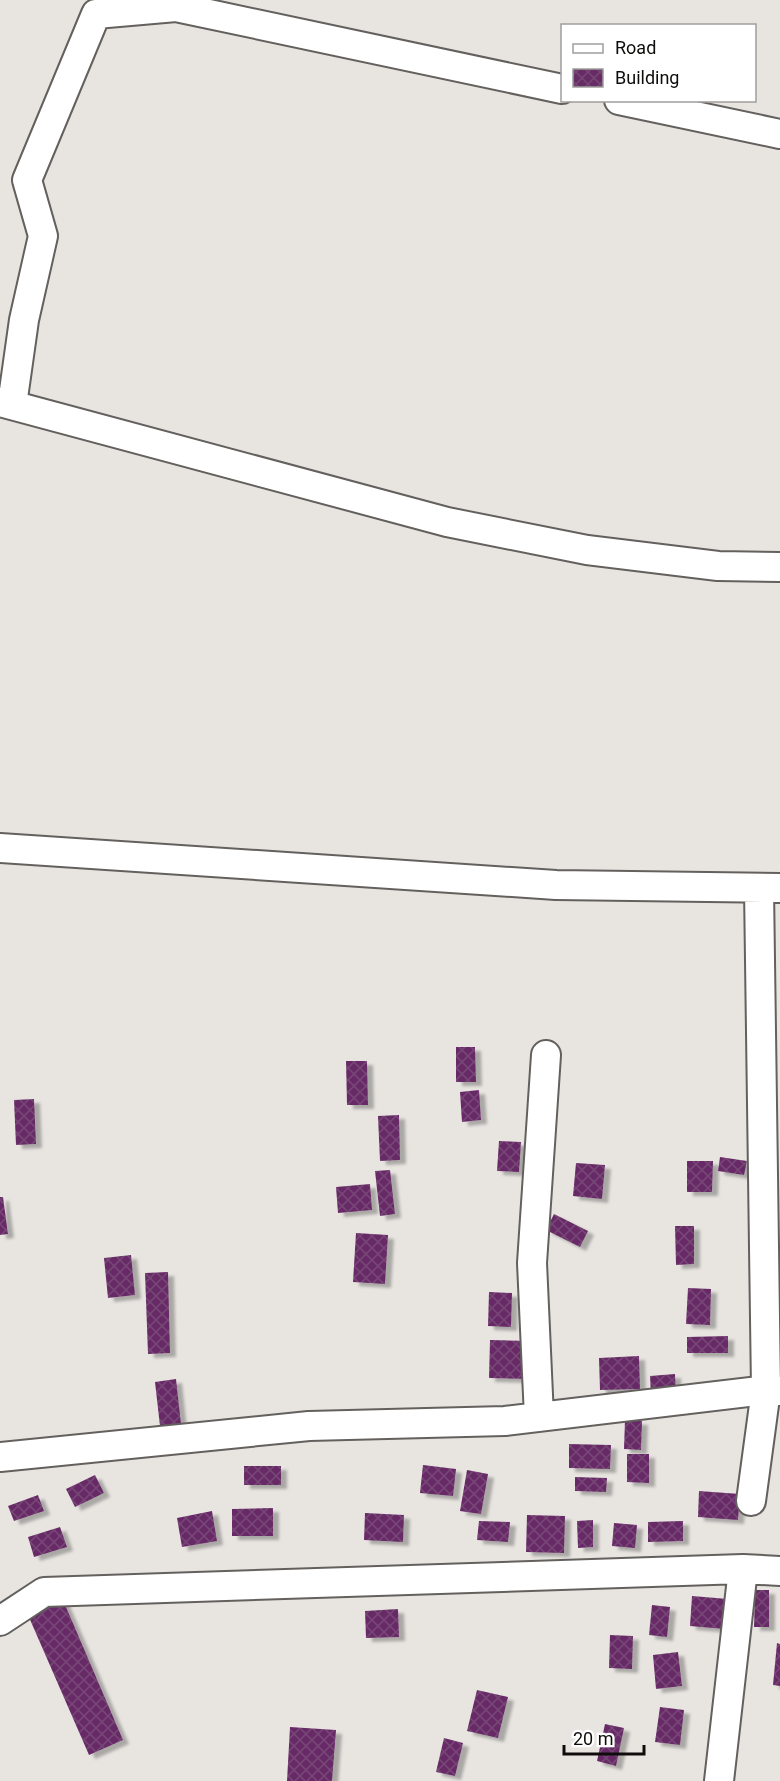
<svg xmlns="http://www.w3.org/2000/svg" width="780" height="1781" viewBox="0 0 780 1781" font-family="Roboto,sans-serif">
  <defs>
    <pattern id="building-cross-hatch" width="8" height="8" patternUnits="userSpaceOnUse" patternTransform="scale(1.5)"><rect width="8" height="8" fill="#672b66"/><path d="M0 0l8 8M0 8l8-8" fill="none" stroke="#774776"/></pattern>
    <filter id="shadow"><feDropShadow dx="6" dy="4" stdDeviation="1.5" flood-color="#0004"/></filter>
  </defs>
  <rect width="100%" height="100%" fill="#e8e5e1"/>
  <!-- building -->
  <path fill="url(#building-cross-hatch)" filter="url(#shadow)" d="M 456,1047 L 475,1047 L 476,1082 L 456,1082 Z
    M 346,1061 L 367,1061 L 368,1105 L 347,1105 Z
    M 479,1090 L 481,1120 L 462,1122 L 460,1092 Z
    M 34,1099 L 36,1144 L 16,1145 L 14,1100 Z
    M 399,1115 L 400,1160 L 380,1161 L 378,1116 Z
    M 499,1141 L 521,1142 L 519,1172 L 497,1171 Z
    M 720,1157 L 747,1161 L 744,1175 L 718,1171 Z
    M 687,1161 L 713,1161 L 712,1192 L 687,1192 Z
    M 576,1163 L 605,1165 L 602,1199 L 573,1196 Z
    M 390,1170 L 395,1214 L 380,1216 L 375,1171 Z
    M 370,1184 L 372,1210 L 338,1213 L 336,1187 Z
    M 0,1197 L 3,1197 L 8,1234 L 0,1235 Z
    M 554,1214 L 588,1231 L 580,1247 L 546,1230 Z
    M 675,1226 L 694,1226 L 694,1264 L 676,1265 Z
    M 356,1233 L 388,1235 L 385,1284 L 353,1282 Z
    M 131,1255 L 135,1295 L 108,1298 L 104,1258 Z
    M 168,1272 L 170,1353 L 148,1354 L 145,1273 Z
    M 688,1288 L 711,1289 L 710,1325 L 686,1324 Z
    M 489,1292 L 512,1293 L 511,1327 L 488,1326 Z
    M 728,1336 L 728,1353 L 687,1353 L 687,1337 Z
    M 490,1340 L 531,1341 L 530,1379 L 489,1378 Z
    M 639,1356 L 640,1389 L 600,1390 L 599,1358 Z
    M 675,1374 L 676,1394 L 651,1395 L 650,1376 Z
    M 176,1379 L 181,1424 L 160,1426 L 155,1382 Z
    M 625,1420 L 642,1421 L 641,1450 L 624,1449 Z
    M 569,1444 L 611,1445 L 610,1469 L 569,1468 Z
    M 627,1454 L 649,1454 L 649,1483 L 627,1482 Z
    M 423,1465 L 456,1469 L 453,1496 L 420,1493 Z
    M 244,1466 L 281,1466 L 281,1485 L 244,1485 Z
    M 467,1470 L 488,1474 L 481,1514 L 460,1511 Z
    M 95,1475 L 104,1493 L 75,1507 L 66,1489 Z
    M 575,1477 L 607,1478 L 606,1492 L 575,1491 Z
    M 699,1491 L 740,1494 L 738,1520 L 698,1517 Z
    M 38,1495 L 44,1511 L 14,1521 L 8,1506 Z
    M 273,1508 L 273,1536 L 232,1536 L 232,1509 Z
    M 212,1511 L 217,1541 L 182,1547 L 177,1518 Z
    M 365,1513 L 404,1515 L 403,1542 L 364,1540 Z
    M 527,1515 L 565,1516 L 564,1553 L 526,1552 Z
    M 593,1520 L 593,1547 L 578,1548 L 577,1521 Z
    M 479,1521 L 510,1522 L 508,1542 L 477,1540 Z
    M 683,1521 L 683,1541 L 648,1542 L 648,1522 Z
    M 614,1523 L 637,1525 L 635,1548 L 612,1546 Z
    M 60,1527 L 67,1547 L 34,1557 L 28,1537 Z
    M 755,1590 L 769,1590 L 769,1627 L 754,1627 Z
    M 692,1596 L 728,1599 L 725,1629 L 690,1626 Z
    M 63,1600 L 123,1740 L 89,1755 L 28,1615 Z
    M 652,1605 L 670,1607 L 667,1637 L 649,1635 Z
    M 398,1609 L 399,1637 L 366,1638 L 365,1611 Z
    M 610,1635 L 633,1636 L 632,1669 L 609,1668 Z
    M 777,1643 L 780,1644 L 780,1686 L 773,1685 Z
    M 678,1652 L 682,1686 L 656,1689 L 653,1655 Z
    M 477,1690 L 508,1697 L 498,1738 L 467,1731 Z
    M 660,1707 L 684,1710 L 680,1745 L 655,1742 Z
    M 605,1724 L 624,1728 L 616,1766 L 597,1761 Z
    M 290,1727 L 336,1730 L 332,1781 L 287,1781 Z
    M 444,1738 L 463,1743 L 455,1776 L 436,1772 Z"/>
  <g fill="none" stroke-linecap="round" stroke-linejoin="round">
    <defs>
      <path id="street" d="M 619,100 L 780,134
        M 0,402 L 447,522 L 587,550 L 718,566 L 780,567
        M 12,405 L 24,320 L 43,236 L 27,180 L 96,14 L 176,7 L 562,89
        M 0,848 L 556,885 L 780,888
        M 539,1417 L 532,1263 L 546,1055
        M 0,1457 L 309,1426 L 505,1421 L 766,1390 L 780,1391
        M 751,1501 L 766,1390 L 759,888
        M 0,1621 L 44,1592 L 743,1569
        M 719,1781 L 743,1569 L 780,1571"/>
    </defs>
    <!-- street casing -->
    <use href="#street" stroke="#63605d" stroke-width="32"/>
    <!-- street -->
    <use href="#street" stroke="#fff" stroke-width="28"/>
  </g>
  <!-- legend -->
  <rect x="561" y="24" width="195" height="78" fill="#ffffff" stroke="#9f9e9d" stroke-width="1.5"/>
  <rect x="573" y="44" width="30" height="9" fill="#ffffff" stroke="#9f9e9d" stroke-width="1.5"/>
  <text x="615" y="54" font-size="18" fill="#0e0d0b">Road</text>
  <rect x="573" y="69" width="30" height="18" fill="url(#building-cross-hatch)" stroke="#9f9e9d" stroke-width="1.5"/>
  <text x="615" y="84" font-size="18" fill="#0e0d0b">Building</text>
  <!-- scale -->
  <path d="M564 1745v9h80v-9" fill="none" stroke="#0e0d0b" stroke-width="3"/>
  <text x="573" y="1745" font-size="18" fill="#0e0d0b" stroke="#ffffff" stroke-width="4.5" paint-order="stroke">20 m</text>
</svg>
